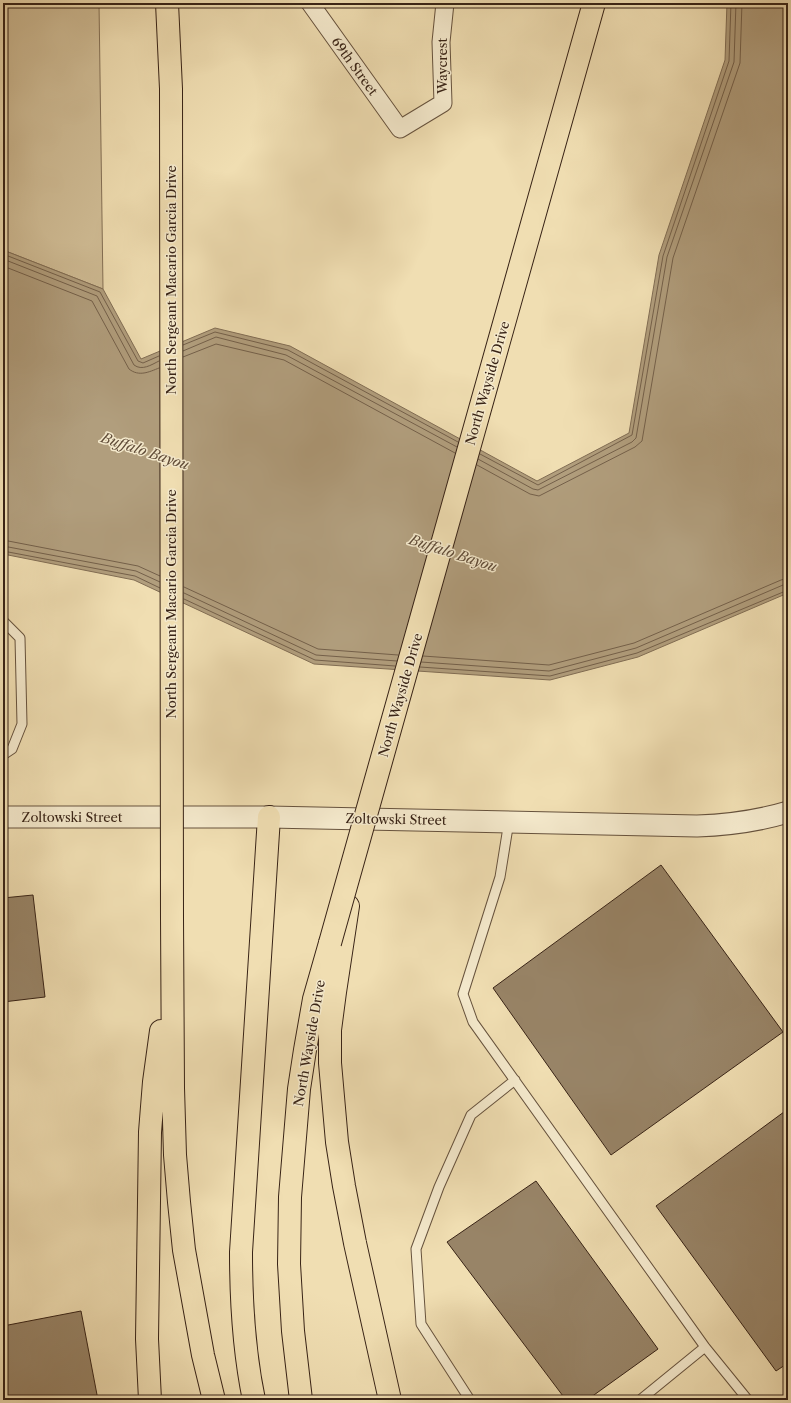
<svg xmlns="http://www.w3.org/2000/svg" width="791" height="1403" viewBox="0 0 791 1403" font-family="'Libre Caslon Text',serif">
  <rect width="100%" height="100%" fill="#f0deb2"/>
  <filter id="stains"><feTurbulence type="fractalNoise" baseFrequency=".005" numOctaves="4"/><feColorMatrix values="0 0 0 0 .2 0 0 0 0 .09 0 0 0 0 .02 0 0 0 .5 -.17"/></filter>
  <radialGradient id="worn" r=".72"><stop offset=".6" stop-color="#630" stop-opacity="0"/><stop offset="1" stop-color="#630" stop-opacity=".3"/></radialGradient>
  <!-- green -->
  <path fill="#d1be97" stroke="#847056" d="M 3,3 L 99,3 L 103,289 L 3,250 Z"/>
  <!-- water -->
  <path fill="#b19e7d" stroke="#816d54" d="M 727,3 L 788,3 L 788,593 L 638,657 L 550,680 L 314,664 L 134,580 L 3,554 L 3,250 L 103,289 L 141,359 L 215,328 L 290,346 L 537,481 L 629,433 L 659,255 L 725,60 Z"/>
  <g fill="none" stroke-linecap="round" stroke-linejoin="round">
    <!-- shore -->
    <path stroke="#74604a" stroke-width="1" d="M 3,254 L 100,292 L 138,361 L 143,363 L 159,356
      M 3,259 L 97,296 L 134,365 C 142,371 151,365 159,361
      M 3,266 L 92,301 L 129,369 C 139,377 149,372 159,368
      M 183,345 L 215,332 L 288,350 L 458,442
      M 183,351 L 216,337 L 286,355 L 457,447
      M 183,357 L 216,344 L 284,360 L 455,453
      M 480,454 L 538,485 L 632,435 L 663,256 L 729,61 L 731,3
      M 478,459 L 533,489 L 538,490 L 632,442 L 636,438 L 667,257 L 734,62 L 736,3
      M 477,465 L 530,494 L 539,496 L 635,447 L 642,441 L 673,258 L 740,63 L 742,3
      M 3,540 L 138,566 L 160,576
      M 3,546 L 136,571 L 160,582
      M 3,551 L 135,576 L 160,588
      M 184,587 L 318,649 L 398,655
      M 184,593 L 316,655 L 397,661
      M 184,599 L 315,660 L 395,666
      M 423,656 L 549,665 L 634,643 L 781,580 L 788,578
      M 421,662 L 549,671 L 636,648 L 783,585 L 788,584
      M 420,667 L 550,676 L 637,653 L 788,590"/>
  </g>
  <!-- building -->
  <path fill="#988467" stroke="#382316" d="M 661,865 L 783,1032 L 611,1155 L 493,988 Z
    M 33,895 L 45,997 L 3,1002 L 3,898 Z
    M 788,1109 L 788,1363 L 776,1371 L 656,1206 Z
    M 536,1181 L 658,1349 L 587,1400 L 566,1400 L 447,1242 Z
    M 81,1311 L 98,1400 L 3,1400 L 3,1326 Z"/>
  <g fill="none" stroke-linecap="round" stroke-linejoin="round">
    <defs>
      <path id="service" d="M 3,621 L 20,638 L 22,724 L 12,749 L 3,755
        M 509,821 L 500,877 L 463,994 L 473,1022 L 705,1347 L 748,1400
        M 470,1400 L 421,1324 L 416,1249 L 439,1187 L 471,1115 L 515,1080
        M 640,1400 L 705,1347"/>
      <path id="minor" d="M 310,3 L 400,129 L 443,103 L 441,42 L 445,3"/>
      <path id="tertiary" d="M 3,817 L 269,817 L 697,826 C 728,825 758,821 788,812"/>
      <path id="primary" d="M 348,906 L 335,992 L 330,1030 L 330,1063 L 337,1142 L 344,1186 L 355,1243 L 390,1400
        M 172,918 L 173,1088 L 175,1155 L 179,1202 L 184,1250 L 203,1355 L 214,1400
        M 150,1400 L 147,1339 L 150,1132 L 154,1082 L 161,1031
        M 254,1400 C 244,1352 241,1302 241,1252 L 269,817
        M 301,1400 L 293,1331 L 289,1264 L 290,1197 L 299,1089 L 305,1050 L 314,999 L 330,943"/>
    </defs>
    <!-- service casing -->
    <use href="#service" stroke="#66523d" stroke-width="11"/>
    <!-- minor casing -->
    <use href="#minor" stroke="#66523d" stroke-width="19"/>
    <!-- tertiary casing -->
    <use href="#tertiary" stroke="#66523d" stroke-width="23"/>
    <!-- primary casing -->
    <use href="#primary" stroke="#382316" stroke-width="24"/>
    <!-- service -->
    <use href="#service" stroke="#f5eacd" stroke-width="9"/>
    <!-- minor -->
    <use href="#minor" stroke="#f5eacd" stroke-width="17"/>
    <!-- tertiary -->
    <use href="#tertiary" stroke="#f5eacd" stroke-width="21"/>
    <!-- primary -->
    <use href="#primary" stroke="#f0deb2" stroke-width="22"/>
    <defs>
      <path id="primary-bridge" d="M 167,3 L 171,89 L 172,918
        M 330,943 L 594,3"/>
    </defs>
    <!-- primary-bridge casing -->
    <use href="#primary-bridge" stroke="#382316" stroke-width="24" stroke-linecap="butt"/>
    <!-- primary-bridge -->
    <use href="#primary-bridge" stroke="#f0deb2" stroke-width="22"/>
  </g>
  <g text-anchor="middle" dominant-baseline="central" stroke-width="3" stroke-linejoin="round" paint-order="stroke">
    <!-- street labels -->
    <g font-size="13" fill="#382316" stroke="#f5eacd">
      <text transform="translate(355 66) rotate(54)">69th Street</text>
      <text transform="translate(442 66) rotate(-90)">Waycrest</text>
      <text transform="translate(171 280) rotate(-90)">North Sergeant Macario Garcia Drive</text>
      <text transform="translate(487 383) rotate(-74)">North Wayside Drive</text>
      <text transform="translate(171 604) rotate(-90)">North Sergeant Macario Garcia Drive</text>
      <text transform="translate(400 695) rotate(-74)">North Wayside Drive</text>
      <text x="72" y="817">Zoltowski Street</text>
      <text transform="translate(396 819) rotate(1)">Zoltowski Street</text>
      <text transform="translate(309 1043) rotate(-80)">North Wayside Drive</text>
    </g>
    <!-- water labels -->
    <g font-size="14" font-style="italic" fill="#624e3a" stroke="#f5eacd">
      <text transform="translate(145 451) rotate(18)">Buffalo Bayou</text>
      <text transform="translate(453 553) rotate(18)">Buffalo Bayou</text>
    </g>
  </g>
  <!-- margin -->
  <rect width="791" height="1403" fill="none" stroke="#f0deb2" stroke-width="16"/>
  <rect x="4" y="4" width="783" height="1395" fill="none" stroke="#382316" stroke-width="2"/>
  <rect x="8" y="8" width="775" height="1387" fill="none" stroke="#382316"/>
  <rect width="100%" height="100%" filter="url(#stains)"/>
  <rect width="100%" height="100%" fill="url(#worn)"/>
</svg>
